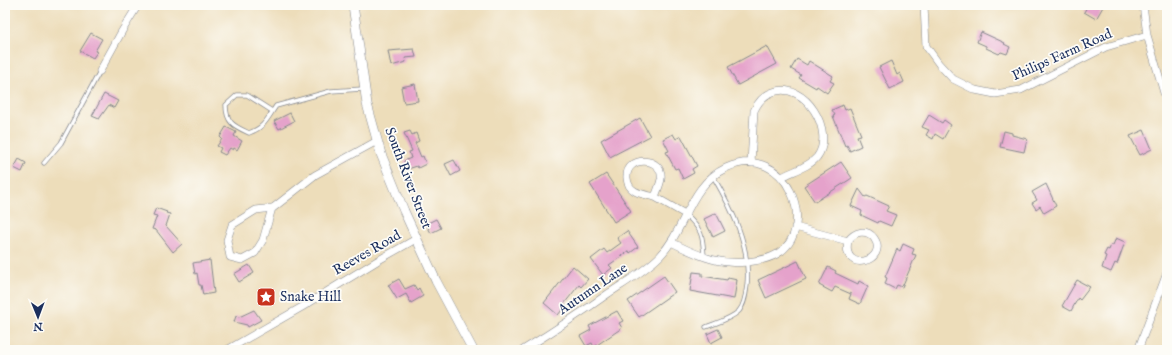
<svg xmlns="http://www.w3.org/2000/svg" width="1172" height="355" viewBox="0 0 1172 355" font-family="'IM FELL English',serif">
  <rect width="100%" height="100%" fill="#fdfcf7"/>
  <filter id="ink" filterUnits="userSpaceOnUse"><feTurbulence type="fractalNoise" baseFrequency=".025" numOctaves="2"/><feDisplacementMap in="SourceGraphic" scale="8" xChannelSelector="R" yChannelSelector="G"/><feConvolveMatrix kernelMatrix="1 2 1 2 8 2 1 2 1" color-interpolation-filters="sRGB"/></filter>
  <filter id="wash" filterUnits="userSpaceOnUse"><feTurbulence type="fractalNoise" baseFrequency=".012" numOctaves="4" result="noise"/><feDisplacementMap in="SourceGraphic" scale="16" xChannelSelector="R" yChannelSelector="G"/><feGaussianBlur stdDeviation="0.9" result="paint"/><feColorMatrix in="noise" values="0 0 0 0 0 0 0 0 0 0 0 0 0 0 0 0 0 1.4 0 .05"/><feComposite in="paint" operator="in"/></filter>
  <g filter="url(#wash)">
    <rect width="100%" height="100%" fill="#edddba"/>
    <g id="blocks">
      <!-- building -->
      <path fill="#e5a2cb" d="M 1088,5 L 1104,5 L 1096,19 L 1084,12 Z
        M 981,32 L 1005,43 L 1004,44 L 1010,47 L 1007,54 L 1001,52 L 999,54 L 986,48 L 986,46 L 977,42 Z
        M 91,33 L 102,39 L 95,51 L 97,52 L 93,58 L 80,51 Z
        M 767,46 L 777,64 L 738,85 L 728,67 Z
        M 414,49 L 416,57 L 405,58 L 406,62 L 391,66 L 388,51 Z
        M 797,59 L 807,65 L 809,61 L 833,76 L 830,81 L 834,83 L 827,93 L 817,86 L 816,88 L 799,78 L 801,75 L 791,69 Z
        M 891,61 L 897,75 L 900,73 L 904,82 L 890,89 L 879,67 Z
        M 415,84 L 418,101 L 404,103 L 401,87 Z
        M 104,94 L 118,101 L 114,108 L 109,105 L 99,119 L 92,116 Z
        M 843,105 L 845,110 L 850,108 L 861,135 L 857,136 L 861,146 L 850,151 L 847,145 L 845,146 L 833,116 L 835,115 L 832,110 Z
        M 290,113 L 294,121 L 279,129 L 274,121 Z
        M 929,115 L 942,123 L 944,120 L 951,125 L 943,139 L 935,134 L 933,139 L 926,135 L 929,130 L 922,127 Z
        M 640,118 L 650,136 L 610,157 L 601,140 Z
        M 226,127 L 236,132 L 234,136 L 242,141 L 237,150 L 234,148 L 233,150 L 230,148 L 225,155 L 219,152 L 221,148 L 217,146 L 222,139 L 220,137 Z
        M 1144,130 L 1152,149 L 1140,155 L 1130,136 Z
        M 410,131 L 412,135 L 416,133 L 419,141 L 415,143 L 421,157 L 423,156 L 426,164 L 418,168 L 417,166 L 408,169 L 404,161 L 411,158 L 409,152 L 412,151 L 404,133 Z
        M 1004,131 L 1012,133 L 1012,135 L 1027,139 L 1024,152 L 1000,147 Z
        M 673,134 L 676,139 L 681,136 L 697,166 L 692,169 L 694,173 L 683,179 L 678,168 L 675,169 L 666,152 L 669,151 L 663,139 Z
        M 19,159 L 26,163 L 22,172 L 14,168 Z
        M 454,160 L 460,171 L 451,176 L 445,164 Z
        M 841,162 L 852,178 L 815,202 L 804,186 Z
        M 606,174 L 631,211 L 614,222 L 590,184 Z
        M 1046,184 L 1056,206 L 1044,213 L 1040,206 L 1036,209 L 1032,203 L 1037,200 L 1032,192 Z
        M 859,189 L 865,197 L 867,196 L 889,206 L 886,211 L 896,215 L 891,226 L 879,221 L 878,223 L 861,215 L 862,211 L 851,206 Z
        M 156,208 L 167,212 L 166,213 L 170,214 L 166,226 L 182,244 L 173,252 L 156,230 L 152,229 L 157,216 L 153,215 Z
        M 716,213 L 725,231 L 713,237 L 704,219 Z
        M 436,219 L 441,228 L 431,233 L 426,224 Z
        M 627,231 L 638,247 L 630,253 L 629,251 L 609,265 L 612,268 L 603,275 L 591,259 L 604,249 L 607,253 L 621,243 L 617,238 Z
        M 1116,238 L 1125,242 L 1117,264 L 1115,263 L 1111,272 L 1102,268 L 1106,256 L 1104,255 L 1107,249 L 1109,250 L 1111,245 L 1113,245 Z
        M 903,244 L 914,249 L 912,254 L 916,255 L 902,287 L 897,285 L 895,289 L 885,284 L 887,278 L 885,277 L 897,249 L 900,251 Z
        M 210,260 L 214,293 L 203,295 L 201,285 L 199,285 L 197,273 L 195,274 L 193,263 Z
        M 798,261 L 806,279 L 766,298 L 758,280 Z
        M 249,265 L 254,273 L 239,282 L 234,274 Z
        M 573,266 L 588,279 L 581,287 L 579,285 L 564,304 L 566,305 L 558,315 L 544,303 Z
        M 828,267 L 836,271 L 835,273 L 858,284 L 859,281 L 868,286 L 860,304 L 849,299 L 851,294 L 835,287 L 832,292 L 819,285 Z
        M 693,272 L 702,273 L 702,276 L 727,280 L 728,278 L 737,280 L 734,299 L 690,291 Z
        M 664,276 L 675,292 L 639,317 L 628,301 Z
        M 399,279 L 405,289 L 414,285 L 417,290 L 419,288 L 423,296 L 411,303 L 406,294 L 397,299 L 388,285 Z
        M 1077,280 L 1090,287 L 1080,300 L 1078,298 L 1071,311 L 1062,306 Z
        M 254,310 L 261,320 L 248,327 L 247,325 L 234,322 L 236,316 L 239,317 Z
        M 617,311 L 623,321 L 619,323 L 622,328 L 594,347 L 592,343 L 586,346 L 580,336 L 591,330 L 589,326 Z
        M 718,329 L 722,337 L 711,343 L 707,334 Z"/>
    </g>
  </g>
  <g filter="url(#ink)">
    <use href="#blocks" fill-opacity="0" stroke="#84868c" stroke-width="1"/>
    <g fill="none" stroke-linecap="round" stroke-linejoin="round">
      <defs>
        <path id="service" d="M 272,111 L 247,95 L 237,95 L 226,105 C 226,123 234,126 249,133 C 265,127 267,119 276,106 L 331,91 L 363,89
          M 44,163 L 61,143 L 100,71
          M 686,215 C 702,230 703,235 704,257
          M 706,327 C 716,323 731,319 739,311 C 745,304 746,293 747,285 C 751,246 732,209 713,176"/>
        <path id="minor" d="M 924,5 L 926,46 L 939,64 L 953,79 L 975,90 L 995,94 L 1021,90 L 1106,47 L 1147,35
          M 1143,5 L 1147,35 L 1164,93 L 1167,100
          M 100,71 L 122,31 L 138,5
          M 751,163 L 754,111 C 758,102 764,95 773,92 C 805,80 836,132 817,157 C 809,167 793,171 782,177
          M 655,197 C 642,194 628,193 627,178 C 625,155 664,156 661,179 C 660,185 657,191 655,197 L 685,214
          M 272,208 L 263,240 L 255,253 L 242,260 L 230,257 L 227,240 L 232,225 L 256,210 L 273,208 L 315,175 L 377,141
          M 795,227 L 848,241 C 841,275 890,261 874,238 C 866,228 854,232 848,241
          M 227,350 L 302,307 L 377,261 L 416,239
          M 523,350 C 552,332 581,313 609,293 C 626,282 645,271 660,256 C 686,229 689,185 726,168 C 787,140 820,229 777,254 C 770,258 762,260 754,261 C 722,267 699,256 671,242
          M 1138,350 L 1167,273"/>
        <path id="tertiary" d="M 353,5 L 367,104 L 381,154 L 404,211 L 436,281 L 473,350"/>
      </defs>
      <!-- service casing -->
      <use href="#service" stroke="#84868c" stroke-width="5"/>
      <!-- minor casing -->
      <use href="#minor" stroke="#84868c" stroke-width="8"/>
      <!-- tertiary casing -->
      <use href="#tertiary" stroke="#84868c" stroke-width="10"/>
      <!-- service -->
      <use href="#service" stroke="#fff" stroke-width="3.5"/>
      <!-- minor -->
      <use href="#minor" stroke="#fff" stroke-width="7"/>
      <!-- tertiary -->
      <use href="#tertiary" stroke="#fff" stroke-width="9"/>
    </g>
  </g>
  <!-- icons -->
  <defs>
    <symbol id="sight-square" viewBox="-11 -11 22 22"><rect x="-9" y="-9" width="18" height="18" rx="4" fill="#c8321e" stroke="#fdfcf7"/><path d="M0-6L1.8-2.2L6-1.7L2.9 1.2L3.7 5.4L0 3.3L-3.7 5.4L-2.9 1.2L-6-1.7L-1.8-2.2Z" fill="#fff"/></symbol>
  </defs>
  <g fill-rule="evenodd">
    <use href="#sight-square" x="255" y="286" width="22" height="22"/>
  </g>
  <g text-anchor="middle" dominant-baseline="central" stroke-width="3.5" stroke-linejoin="round" paint-order="stroke">
    <!-- street labels -->
    <g font-size="14" fill="#1b2f5e" stroke="#fdfcf7">
      <text transform="translate(1062 55) rotate(-24)">Philips Farm Road</text>
      <text transform="translate(408 178) rotate(69)">South River Street</text>
      <text transform="translate(367 253) rotate(-30)">Reeves Road</text>
      <text transform="translate(593 289) rotate(-34)">Autumn Lane</text>
    </g>
    <!-- poi labels -->
    <g font-size="14" fill="#1b2f5e" stroke="#fdfcf7" text-anchor="start">
      <text x="280" y="297">Snake Hill</text>
    </g>
  </g>
  <!-- margin -->
  <rect width="1172" height="355" fill="none" stroke="#fdfcf7" stroke-width="20"/>
  <!-- north arrow -->
  <g transform="translate(38 317) rotate(179)" stroke="#fdfcf7" stroke-width="3" paint-order="stroke">
  <path d="M0-3L7 15L0 10L-7 15Z" fill="#1b2f5e"/>
  <text y="-6" font-size="11" font-weight="bold" text-anchor="middle" fill="#1b2f5e">N</text>
  </g>
</svg>
